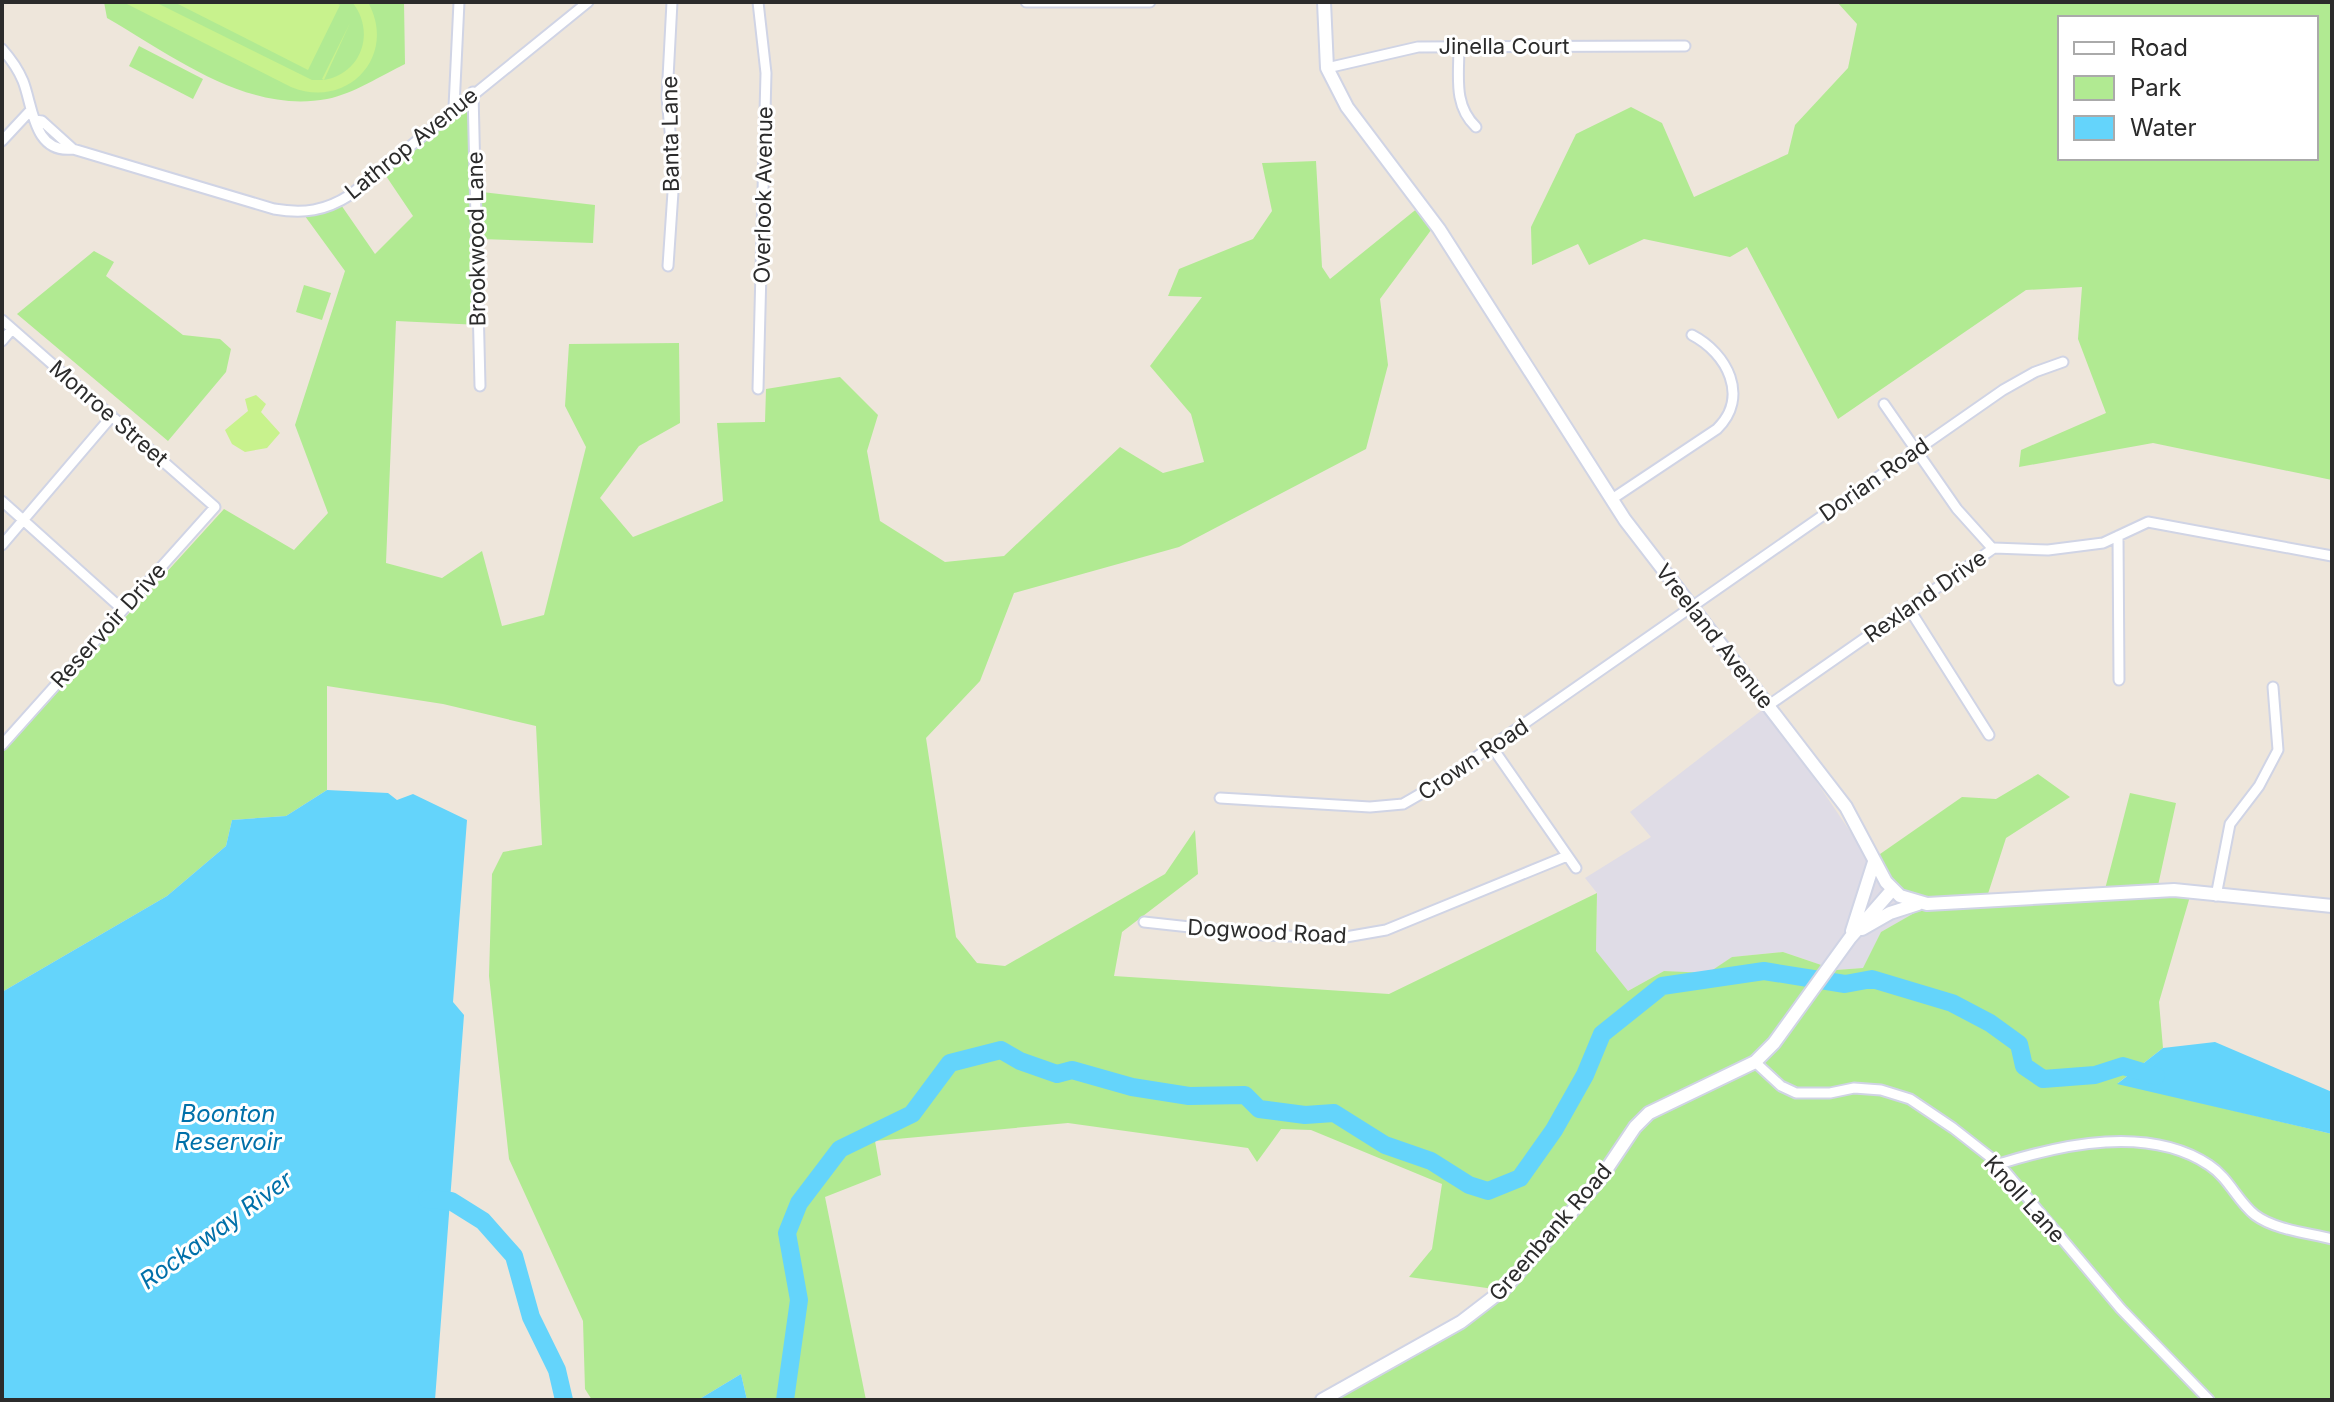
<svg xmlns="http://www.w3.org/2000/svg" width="2334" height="1402" viewBox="0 0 2334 1402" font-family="Inter,sans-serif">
  <rect width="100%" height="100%" fill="#eee6db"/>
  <!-- industrial -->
  <path fill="#dfdce6" d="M 1766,707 L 1870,861 L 1924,908 L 1881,932 L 1864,968 L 1836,970 L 1783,952 L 1732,957 L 1708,974 L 1664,971 L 1628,991 L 1596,952 L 1597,893 L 1585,878 L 1651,837 L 1630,812 Z"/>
  <!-- green -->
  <path fill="#b1ea92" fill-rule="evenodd" d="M 104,2 L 404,2 L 405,64 C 382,75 353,94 327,99 C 247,114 173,56 107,18 Z
    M 1837,2 L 2332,2 L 2332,480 L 2153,443 L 2019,467 L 2021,450 L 2106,413 L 2078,339 L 2082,287 L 2026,290 L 1838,419 L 1747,247 L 1730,257 L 1644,239 L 1589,265 L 1578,244 L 1532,265 L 1531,227 L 1576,134 L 1631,107 L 1662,123 L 1694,197 L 1788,154 L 1795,125 L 1848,68 L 1857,24 ZM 2316,18 L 2316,158 L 2060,158 L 2060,18 Z
    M 139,46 L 203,79 L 193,99 L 129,66 Z
    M 473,94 L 482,192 L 595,205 L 593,243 L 481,239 L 480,325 L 396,321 L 386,563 L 442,578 L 482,551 L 502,626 L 544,615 L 586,447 L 565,406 L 569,344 L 679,343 L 680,423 L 639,446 L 600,498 L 633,537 L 723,501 L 717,423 L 765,422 L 766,389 L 840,377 L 878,415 L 867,451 L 880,521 L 945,562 L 1004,556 L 1120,447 L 1163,473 L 1204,462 L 1191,414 L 1150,366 L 1202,297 L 1168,296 L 1179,269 L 1253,239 L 1272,211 L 1262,163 L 1316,161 L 1322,267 L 1330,279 L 1424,203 L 1437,222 L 1380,299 L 1388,365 L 1366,449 L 1179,547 L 1014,593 L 980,681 L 926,738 L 956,937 L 977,963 L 1005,966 L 1165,874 L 1195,830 L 1198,874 L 1122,932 L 1114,976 L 1389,994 L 1597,893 L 1596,951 L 1628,991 L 1664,971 L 1708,973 L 1732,957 L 1783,952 L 1836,970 L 1863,968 L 1881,932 L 1923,908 L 1870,861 L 1962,797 L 1996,799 L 2038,774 L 2070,797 L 2006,838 L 1985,903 L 2104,893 L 2130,793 L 2176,803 L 2157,890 L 2191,893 L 2159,1002 L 2163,1048 L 2118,1083 L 2332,1134 L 2332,1400 L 1318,1400 L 1508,1291 L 1409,1277 L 1432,1249 L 1442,1184 L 1311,1130 L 1281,1129 L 1257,1162 L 1248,1148 L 1068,1123 L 875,1141 L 881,1175 L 825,1197 L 866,1400 L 747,1400 L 741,1374 L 698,1400 L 592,1400 L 585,1389 L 583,1321 L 509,1159 L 489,976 L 492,874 L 503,852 L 542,845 L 536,726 L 443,704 L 327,686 L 327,790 L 286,816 L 232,820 L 226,846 L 167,896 L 2,992 L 2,753 L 224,509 L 294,550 L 328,513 L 295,425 L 345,271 L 302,212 L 339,202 L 375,254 L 413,216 L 382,170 Z
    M 94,251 L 114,262 L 106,276 L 183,335 L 220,339 L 231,349 L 226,372 L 168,441 L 17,314 Z
    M 304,285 L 331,293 L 322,320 L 296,312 Z"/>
  <!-- pitch -->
  <path fill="#c8f28d" d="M 123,2 L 155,2 L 312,80 L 324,80 L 322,79 L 350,23 L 324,80 C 362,74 376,31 352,2 L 369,4 C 397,58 346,110 291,87 Z
    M 174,2 L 334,2 L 340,5 L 308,70 Z
    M 256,395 L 266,404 L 261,412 L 280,433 L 267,448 L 245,452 L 232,444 L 225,430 L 248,411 L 245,399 Z"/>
  <!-- water -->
  <path fill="#64d4fb" d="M 327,790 L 388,793 L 397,800 L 413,794 L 467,820 L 453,1002 L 464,1015 L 435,1400 L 2,1400 L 2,992 L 167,896 L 226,846 L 232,820 L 286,816 Z
    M 2215,1042 L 2332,1092 L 2332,1134 L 2117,1084 L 2163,1048 Z
    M 741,1374 L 747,1400 L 698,1400 Z"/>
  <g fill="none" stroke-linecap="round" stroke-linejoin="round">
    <!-- river -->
    <path stroke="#64d4fb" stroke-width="18" d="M 427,1199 L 451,1201 L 483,1221 L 514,1256 L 531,1317 L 557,1370 L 564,1400
      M 785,1400 L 799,1300 L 787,1233 L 799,1203 L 840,1149 L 912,1114 L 950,1063 L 1001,1050 L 1020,1061 L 1057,1074 L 1072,1070 L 1132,1087 L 1189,1096 L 1245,1095 L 1259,1109 L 1305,1115 L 1334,1113 L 1385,1145 L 1431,1161 L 1469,1185 L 1488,1191 L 1520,1178 L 1554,1130 L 1585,1075 L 1602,1034 L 1662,986 L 1764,971 L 1845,984 L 1872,979 L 1952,1003 L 1990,1023 L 2019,1044 L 2024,1066 L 2043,1079 L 2095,1075 L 2123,1066 L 2156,1076"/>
    <defs>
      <path id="minor" d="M 758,2 L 766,73 L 758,389
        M 1026,2 L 1150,2
        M 1459,46 C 1459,76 1453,105 1476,127
        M 2,49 C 10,58 18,69 23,81 C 33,106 33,154 73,149 L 274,209 C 304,214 325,211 350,195 L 588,2
        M 1327,68 L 1418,47 L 1685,46
        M 473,92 L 480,386
        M 454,107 L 459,2
        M 35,120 L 42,121 L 73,149
        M 2,141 L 29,112
        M 668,266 L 674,177 L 667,97 L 672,2
        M 2,320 L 215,507 L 2,745
        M 2,341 L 12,329
        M 1884,404 L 1957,509 L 1993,549
        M 1612,499 L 1717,429 C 1750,397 1727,353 1692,335
        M 2,501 L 122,609
        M 2118,536 L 2119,680
        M 2,545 L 112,416
        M 1908,607 L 1989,735
        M 1769,705 L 1994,548 L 2048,550 L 2103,543 L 2148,522 L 2332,556
        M 1492,747 L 1576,868
        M 1220,798 L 1370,807 L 1403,804 L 1436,785 L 2003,390 L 2035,372 L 2063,362
        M 2216,896 L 2230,824 L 2259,786 L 2278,750 L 2273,687
        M 1144,922 L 1263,935 L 1340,938 L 1386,930 L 1567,856
        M 1755,1062 L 1781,1086 L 1796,1093 L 1830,1093 L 1854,1088 L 1881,1090 L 1910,1099 L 1953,1128 L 1999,1164 L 2121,1309 L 2209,1400
        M 1999,1164 C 2063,1144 2149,1125 2209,1165 C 2229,1178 2238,1202 2255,1215 C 2275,1230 2309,1233 2332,1239"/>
      <path id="tertiary" d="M 1324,2 L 1327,68 L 1347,107 L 1439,229 L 1625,520 L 1846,807 L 1886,882 L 1900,896 L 1927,904 L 2174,890 L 2332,906
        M 1862,929 L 1890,913 L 1918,904
        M 1852,931 L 1874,862
        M 1322,1400 L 1461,1322 L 1504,1289 L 1600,1179 L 1635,1127 L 1649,1113 L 1755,1062 L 1774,1043 L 1850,938 L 1892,890"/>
    </defs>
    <!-- minor casing -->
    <use href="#minor" stroke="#d0d4e5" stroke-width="13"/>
    <!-- tertiary casing -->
    <use href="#tertiary" stroke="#d0d4e5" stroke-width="16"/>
    <!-- minor -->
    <use href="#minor" stroke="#fff" stroke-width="9"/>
    <!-- tertiary -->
    <use href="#tertiary" stroke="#fff" stroke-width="12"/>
  </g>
  <g text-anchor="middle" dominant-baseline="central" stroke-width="6" stroke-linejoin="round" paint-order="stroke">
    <!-- street labels -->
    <g font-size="22" fill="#2b2b2b" stroke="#fff">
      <text x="1504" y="46">Jinella Court</text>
      <text transform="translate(670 134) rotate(-91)">Banta Lane</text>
      <text transform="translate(411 143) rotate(-39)">Lathrop Avenue</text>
      <text transform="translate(763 195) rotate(-89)">Overlook Avenue</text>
      <text transform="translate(476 239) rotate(-91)">Brookwood Lane</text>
      <text transform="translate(109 413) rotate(41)">Monroe Street</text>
      <text transform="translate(1874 479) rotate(-35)">Dorian Road</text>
      <text transform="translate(1925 596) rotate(-35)">Rexland Drive</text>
      <text transform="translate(108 625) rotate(-48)">Reservoir Drive</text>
      <text transform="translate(1715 636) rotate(52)">Vreeland Avenue</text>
      <text transform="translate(1473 759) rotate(-34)">Crown Road</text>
      <text transform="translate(1267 931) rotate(3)">Dogwood Road</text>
      <text transform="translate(2025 1199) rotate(48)">Knoll Lane</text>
      <text transform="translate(1550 1232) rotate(-49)">Greenbank Road</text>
    </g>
    <!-- water labels -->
    <g font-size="24" font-style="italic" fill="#0070a9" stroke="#fff">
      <text x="228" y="1113">Boonton<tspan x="228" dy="28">Reservoir</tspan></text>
      <text transform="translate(216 1230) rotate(-36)">Rockaway River</text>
    </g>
  </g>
  <!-- border -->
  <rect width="2334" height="1402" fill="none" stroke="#2b2b2b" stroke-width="8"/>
  <!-- legend -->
  <rect x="2058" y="16" width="260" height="144" fill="#ffffff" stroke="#aaaaaa" stroke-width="2"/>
  <rect x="2074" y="42" width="40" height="12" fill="#ffffff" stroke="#aaaaaa" stroke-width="2"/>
  <text x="2130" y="56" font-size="24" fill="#2b2b2b">Road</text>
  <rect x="2074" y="76" width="40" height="24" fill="#b1ea92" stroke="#aaaaaa" stroke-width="2"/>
  <text x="2130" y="96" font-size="24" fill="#2b2b2b">Park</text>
  <rect x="2074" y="116" width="40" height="24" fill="#64d4fb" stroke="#aaaaaa" stroke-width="2"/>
  <text x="2130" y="136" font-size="24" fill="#2b2b2b">Water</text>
</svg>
